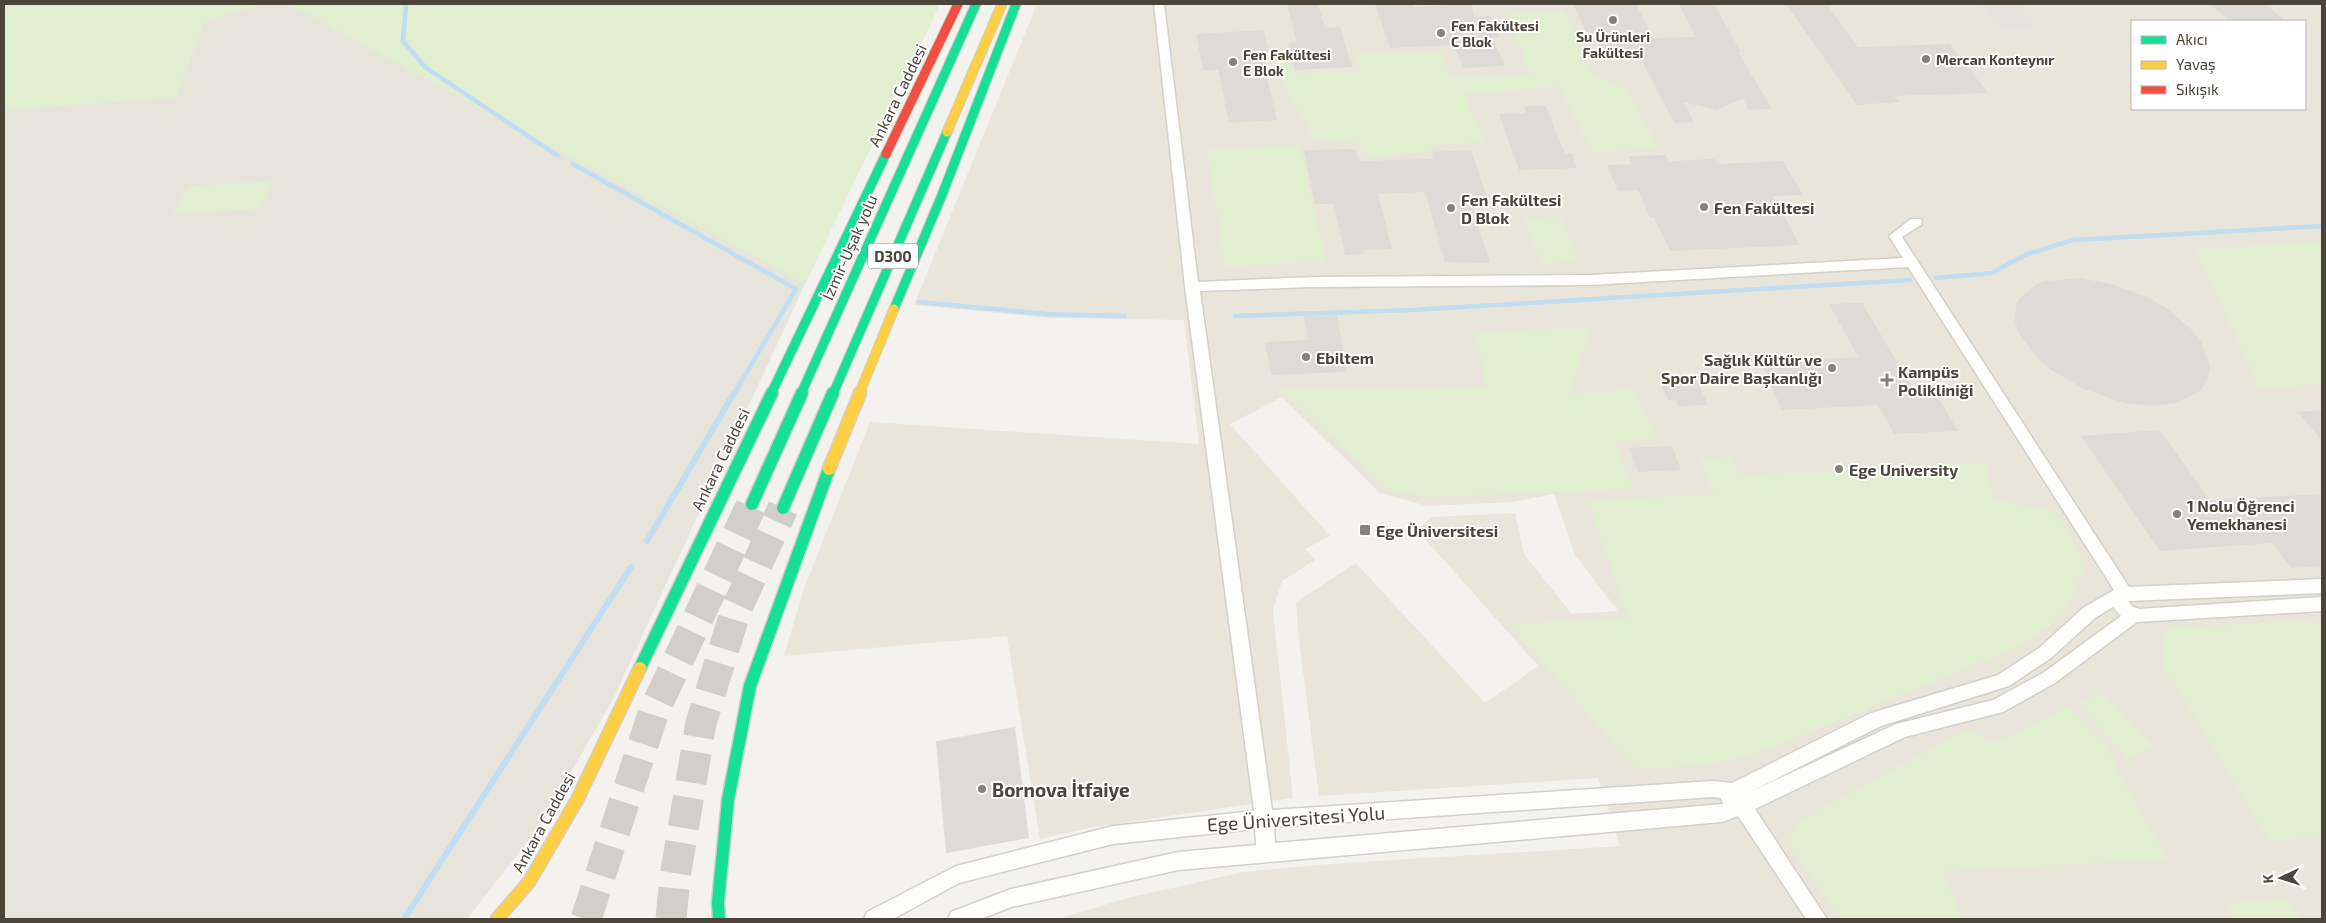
<svg xmlns="http://www.w3.org/2000/svg" width="2326" height="923" viewBox="0 0 2326 923" font-family="'Exo 2',sans-serif">
  <rect width="100%" height="100%" fill="#f4f2ee"/>
  <!-- residential -->
  <path fill="#e7e4dc" d="M 4,4 L 940,4 L 805,284 L 613,699 L 542,823 L 467,919 L 4,919 Z"/>
  <!-- education -->
  <path fill="#eae5da" fill-rule="evenodd" d="M 1037,4 L 2322,4 L 2322,919 L 1057,919 L 1128,898 L 1243,872 L 1329,864 L 1620,846 L 1598,778 L 1319,796 L 1298,632 L 1296,602 L 1356,563 L 1485,703 L 1538,666 L 1417,530 L 1432,517 L 1515,513 L 1524,554 L 1572,614 L 1618,611 L 1575,555 L 1554,494 L 1513,502 L 1427,506 L 1380,493 L 1282,397 L 1230,424 L 1330,536 L 1305,549 L 1315,560 L 1282,581 L 1273,610 L 1293,798 L 1088,828 L 1040,839 L 1007,636 L 784,656 L 803,591 L 870,422 L 1199,444 L 1184,320 L 1050,318 L 914,305 ZM 2132,21 L 2305,21 L 2305,109 L 2132,109 Z"/>
  <!-- green -->
  <path fill="#e1eecf" d="M 4,4 L 261,4 L 205,22 L 175,98 L 4,110 Z
    M 288,4 L 940,4 L 805,284 Z
    M 1564,11 L 1590,72 L 1627,91 L 1659,148 L 1593,153 L 1559,87 L 1464,94 L 1484,142 L 1430,146 L 1432,152 L 1366,157 L 1354,141 L 1314,139 L 1271,62 L 1286,61 L 1296,73 L 1360,71 L 1356,54 L 1442,52 L 1450,78 L 1531,76 L 1507,12 Z
    M 1300,146 L 1326,262 L 1225,267 L 1207,150 Z
    M 274,181 L 259,209 L 172,214 L 189,186 Z
    M 1561,217 L 1579,261 L 1542,264 L 1524,219 Z
    M 2322,242 L 2322,384 L 2260,389 L 2195,249 Z
    M 1590,327 L 1570,394 L 1633,389 L 1657,439 L 1614,442 L 1633,489 L 1429,497 L 1389,490 L 1279,389 L 1487,388 L 1476,332 Z
    M 1732,457 L 1740,475 L 1987,462 L 1993,500 L 2051,511 L 2061,519 L 2079,553 L 2083,570 L 2078,584 L 2068,607 L 2048,627 L 2018,647 L 1791,740 L 1740,758 L 1713,764 L 1637,770 L 1508,624 L 1628,618 L 1588,501 L 1714,494 L 1700,459 Z
    M 2298,621 L 2322,624 L 2322,838 L 2270,841 L 2162,664 L 2163,634 L 2169,628 Z
    M 2103,693 L 2154,747 L 2128,759 L 2077,704 Z
    M 2070,707 L 2115,753 L 2110,757 L 2167,859 L 1942,871 L 1963,919 L 1841,919 L 1793,852 L 1790,835 L 1798,822 L 1961,732 C 1975,731 1981,734 1991,744 Z
    M 2289,899 L 2301,919 L 2235,919 L 2226,903 Z"/>
  <!-- parking -->
  <path fill="#e6e3df" d="M 1981,4 L 2017,4 L 2037,28 L 2002,30 Z"/>
  <g fill="none" stroke-linecap="round" stroke-linejoin="round">
    <!-- stream-far1 -->
    <path stroke="#c0ddf1" stroke-width="4.5" d="M 406,4 L 403,41 L 425,67 L 558,156
      M 573,164 L 796,289 L 734,394
      M 1936,278 L 1992,273 L 2025,255 L 2073,240 L 2322,226
      M 919,302 L 1046,314 L 1125,316
      M 1235,316 L 1412,310 L 1910,280"/>
    <!-- stream -->
    <path stroke="#c0ddf1" stroke-width="6" d="M 647,541 L 734,393
      M 404,919 L 631,567"/>
  </g>
  <!-- building -->
  <path fill="#dedbd6" d="M 1287,4 L 1318,4 L 1325,28 L 1340,27 L 1352,67 L 1295,70 L 1288,43 L 1297,42 Z
    M 1375,4 L 1413,4 L 1414,7 L 1471,4 L 1475,17 L 1490,16 L 1499,37 L 1493,38 L 1505,66 L 1463,68 L 1454,45 L 1390,48 Z
    M 1573,4 L 1636,4 L 1653,38 L 1696,37 L 1679,4 L 1714,4 L 1741,52 L 1738,52 L 1772,109 L 1749,110 L 1743,99 L 1716,110 L 1683,102 L 1694,122 L 1674,123 L 1639,55 L 1603,56 L 1597,43 L 1591,43 Z
    M 1786,4 L 1827,4 L 1858,47 L 1950,44 L 1988,93 L 1894,96 L 1899,102 L 1857,105 Z
    M 2251,4 L 2267,5 L 2285,21 L 2230,21 L 2211,5 Z
    M 1264,30 L 1270,56 L 1262,56 L 1277,120 L 1229,123 L 1218,70 L 1203,70 L 1196,34 Z
    M 1524,106 L 1546,106 L 1565,154 L 1572,153 L 1577,168 L 1519,170 L 1499,114 L 1526,113 Z
    M 1356,149 L 1359,161 L 1433,159 L 1432,152 L 1471,150 L 1489,203 L 1471,204 L 1490,263 L 1445,262 L 1425,192 L 1378,194 L 1392,249 L 1363,250 L 1364,254 L 1345,255 L 1334,204 L 1315,204 L 1304,150 Z
    M 1666,155 L 1669,161 L 1715,159 L 1717,164 L 1783,161 L 1803,195 L 1773,196 L 1800,245 L 1670,251 L 1654,217 L 1650,218 L 1638,190 L 1618,191 L 1607,165 L 1632,164 L 1628,156 Z
    M 2080,278 L 2112,284 L 2147,297 L 2165,307 L 2192,330 L 2201,342 L 2209,363 L 2210,371 L 2204,386 L 2200,391 L 2176,403 L 2154,406 L 2124,403 L 2084,389 L 2051,370 L 2038,359 L 2019,334 L 2015,321 L 2016,305 L 2020,298 L 2037,284 L 2046,281 Z
    M 1862,303 L 1912,387 L 1931,386 L 1958,431 L 1894,434 L 1878,405 L 1782,410 L 1760,362 L 1858,357 L 1829,304 Z
    M 1337,315 L 1347,372 L 1271,375 L 1265,342 L 1308,340 L 1304,316 Z
    M 1686,376 L 1688,380 L 1697,380 L 1708,405 L 1678,406 L 1676,400 L 1668,400 L 1658,377 Z
    M 2322,410 L 2322,441 L 2298,412 Z
    M 2160,430 L 2210,500 L 2322,494 L 2322,566 L 2291,568 L 2272,543 L 2160,551 L 2081,436 Z
    M 1672,446 L 1681,470 L 1638,472 L 1629,448 Z
    M 1015,727 L 1029,838 L 946,853 L 936,741 Z"/>
  <g fill="none" stroke-linecap="round" stroke-linejoin="round">
    <!-- highway-tunnel -->
    <path stroke="#d2cfca" stroke-width="31" stroke-dasharray="31 15" stroke-linecap="butt" d="M 586,919 L 654,711 L 752,504
      M 671,919 L 675,877 L 701,723 L 736,610 L 783,508"/>
    <defs>
      <path id="street" d="M 1154,4 L 1164,4 L 1198,282 L 1313,277 L 1590,275 L 1903,258 L 1889,236 L 1911,219 L 1921,219 L 1922,222 L 1921,225 L 1902,237 L 2129,587 L 2322,579 L 2322,593 L 2128,601 L 2133,607 L 2139,609 L 2322,597 L 2322,611 L 2137,622 L 2055,683 L 2003,712 L 1905,737 L 1755,809 L 1827,919 L 1806,919 L 1738,816 L 1722,822 L 1178,870 L 1011,907 L 981,919 L 948,919 L 951,912 L 1011,889 L 1178,852 L 1256,845 L 1255,829 L 1113,844 L 959,883 L 893,919 L 864,919 L 867,912 L 956,866 L 1113,826 L 1254,811 L 1185,287 ZM 1908,267 L 2114,590 L 2083,608 L 2039,648 L 1998,675 L 1871,713 L 1732,783 L 1713,781 L 1272,810 L 1200,291 L 1313,287 L 1590,285 ZM 2113,607 L 2121,616 L 2043,673 L 1993,700 L 1896,724 L 1750,792 L 1881,726 L 2009,686 L 2051,658 L 2095,618 ZM 1713,797 L 1721,798 L 1723,804 L 1275,843 L 1274,827 Z"/>
      <path id="fast-far1" d="M 894,309 L 942,195 L 1016,4
        M 771,394 L 886,154
        M 801,394 L 976,4
        M 833,394 L 947,132"/>
      <path id="fast" d="M 752,504 L 802,393
        M 783,508 L 833,393
        M 640,668 L 772,393
        M 719,919 L 718,902 L 728,800 L 750,686 L 829,469"/>
      <path id="slow-far1" d="M 947,132 L 1002,4
        M 859,394 L 894,309"/>
      <path id="slow" d="M 829,469 L 860,393
        M 497,919 L 529,882 L 577,800 L 640,668"/>
      <path id="jam" d="M 886,154 L 958,4"/>
    </defs>
    <!-- street casing -->
    <use href="#street" stroke="#d2d0cb" stroke-width="3"/>
    <!-- fast-far1 casing -->
    <use href="#fast-far1" stroke="#d3cfc5" stroke-width="11"/>
    <!-- fast casing -->
    <use href="#fast" stroke="#d3cfc5" stroke-width="15"/>
    <!-- slow-far1 casing -->
    <use href="#slow-far1" stroke="#d3cfc5" stroke-width="11"/>
    <!-- slow casing -->
    <use href="#slow" stroke="#d3cfc5" stroke-width="15"/>
    <!-- jam casing -->
    <use href="#jam" stroke="#d3cfc5" stroke-width="11"/>
    <!-- street -->
    <use href="#street" fill="#fdfdfc" fill-rule="evenodd"/>
    <!-- fast-far1 -->
    <use href="#fast-far1" stroke="#16e098" stroke-width="9"/>
    <!-- fast -->
    <use href="#fast" stroke="#16e098" stroke-width="12"/>
    <!-- slow-far1 -->
    <use href="#slow-far1" stroke="#ffcf43" stroke-width="9"/>
    <!-- slow -->
    <use href="#slow" stroke="#ffcf43" stroke-width="12"/>
    <!-- jam -->
    <use href="#jam" stroke="#f24e42" stroke-width="9"/>
  </g>
  <!-- markers -->
  <g fill="#868178" stroke="#fff" stroke-width="2">
    <circle cx="1613" cy="20" r="5"/>
    <circle cx="1441" cy="33" r="5"/>
    <circle cx="1926" cy="59" r="5"/>
    <circle cx="1233" cy="62" r="5"/>
    <circle cx="1704" cy="207" r="5"/>
    <circle cx="1451" cy="208" r="5"/>
    <circle cx="1306" cy="357" r="5"/>
    <circle cx="1832" cy="368" r="5"/>
    <path d="M1884.5 372.5h5v5h5v5h-5v5h-5v-5h-5v-5h5z"/>
    <circle cx="1839" cy="469" r="5"/>
    <circle cx="2177" cy="514" r="5"/>
    <rect x="1359" y="524" width="12" height="12" rx="2.5"/>
    <circle cx="982" cy="789" r="5"/>
  </g>
  <g text-anchor="middle" dominant-baseline="central" stroke-width="4" stroke-linejoin="round" paint-order="stroke">
    <!-- far-poi labels -->
    <g font-size="14" font-weight="bold" fill="#4b4439" stroke="#fff" text-anchor="start">
      <text x="1451" y="25">Fen Fakültesi<tspan x="1451" dy="16">C Blok</tspan></text>
      <text x="1613" y="36" text-anchor="middle">Su Ürünleri<tspan x="1613" dy="16">Fakültesi</tspan></text>
      <text x="1243" y="54">Fen Fakültesi<tspan x="1243" dy="16">E Blok</tspan></text>
      <text x="1936" y="59">Mercan Konteynır</text>
    </g>
    <!-- shield labels -->
    <rect fill="#fff" stroke="#817c74" stroke-width="1" x="868" y="243.5" width="50" height="25" rx="4"/>
    <g font-size="15" font-weight="bold" fill="#4b4439">
      <text x="893" y="256">D300</text>
    </g>
    <!-- street labels -->
    <g font-size="16" fill="#4b4439" stroke="#fff">
      <text transform="translate(897 95) rotate(-64)">Ankara Caddesi</text>
      <text transform="translate(849 247) rotate(-66)">İzmir-Uşak yolu</text>
      <text transform="translate(720 459) rotate(-64)">Ankara Caddesi</text>
      <text transform="translate(543 822) rotate(-61)">Ankara Caddesi</text>
    </g>
    <!-- poi labels -->
    <g font-size="16" font-weight="bold" fill="#4b4439" stroke="#fff" text-anchor="start">
      <text x="1461" y="199">Fen Fakültesi<tspan x="1461" dy="18">D Blok</tspan></text>
      <text x="1714" y="207">Fen Fakültesi</text>
      <text x="1316" y="357">Ebiltem</text>
      <text x="1822" y="359" text-anchor="end">Sağlık Kültür ve<tspan x="1822" dy="18">Spor Daire Başkanlığı</tspan></text>
      <text x="1898" y="371">Kampüs<tspan x="1898" dy="18">Polikliniği</tspan></text>
      <text x="1849" y="469">Ege University</text>
      <text x="2187" y="505">1 Nolu Öğrenci<tspan x="2187" dy="18">Yemekhanesi</tspan></text>
      <text x="1376" y="530">Ege Üniversitesi</text>
    </g>
    <!-- near-poi labels -->
    <g font-size="19" font-weight="bold" fill="#4b4439" stroke="#fff" text-anchor="start">
      <text x="992" y="789">Bornova İtfaiye</text>
    </g>
    <!-- near-street labels -->
    <g font-size="19" fill="#4b4439" stroke="#fff">
      <text transform="translate(1296 818) rotate(-4)">Ege Üniversitesi Yolu</text>
    </g>
  </g>
  <!-- border -->
  <rect width="2326" height="923" fill="none" stroke="#4b4439" stroke-width="10"/>
  <!-- legend -->
  <rect x="2131" y="20" width="175" height="90" fill="#ffffff" stroke="#b7b4b0"/>
  <rect x="2141" y="36" width="25" height="8" fill="#16e098" stroke="#b7b4b0"/>
  <text x="2176" y="45" font-size="15" fill="#4b4439">Akıcı</text>
  <rect x="2141" y="61" width="25" height="8" fill="#ffcf43" stroke="#b7b4b0"/>
  <text x="2176" y="70" font-size="15" fill="#4b4439">Yavaş</text>
  <rect x="2141" y="86" width="25" height="8" fill="#f24e42" stroke="#b7b4b0"/>
  <text x="2176" y="95" font-size="15" fill="#4b4439">Sıkışık</text>
  <!-- north arrow -->
  <g transform="translate(2281 878) rotate(266)" stroke="#ffffff" stroke-width="4" paint-order="stroke">
  <path d="M0-4L9 19L0 12L-9 19Z" fill="#4b4439"/>
  <text y="-8" font-size="14" font-weight="bold" text-anchor="middle" fill="#4b4439">K</text>
  </g>
</svg>
